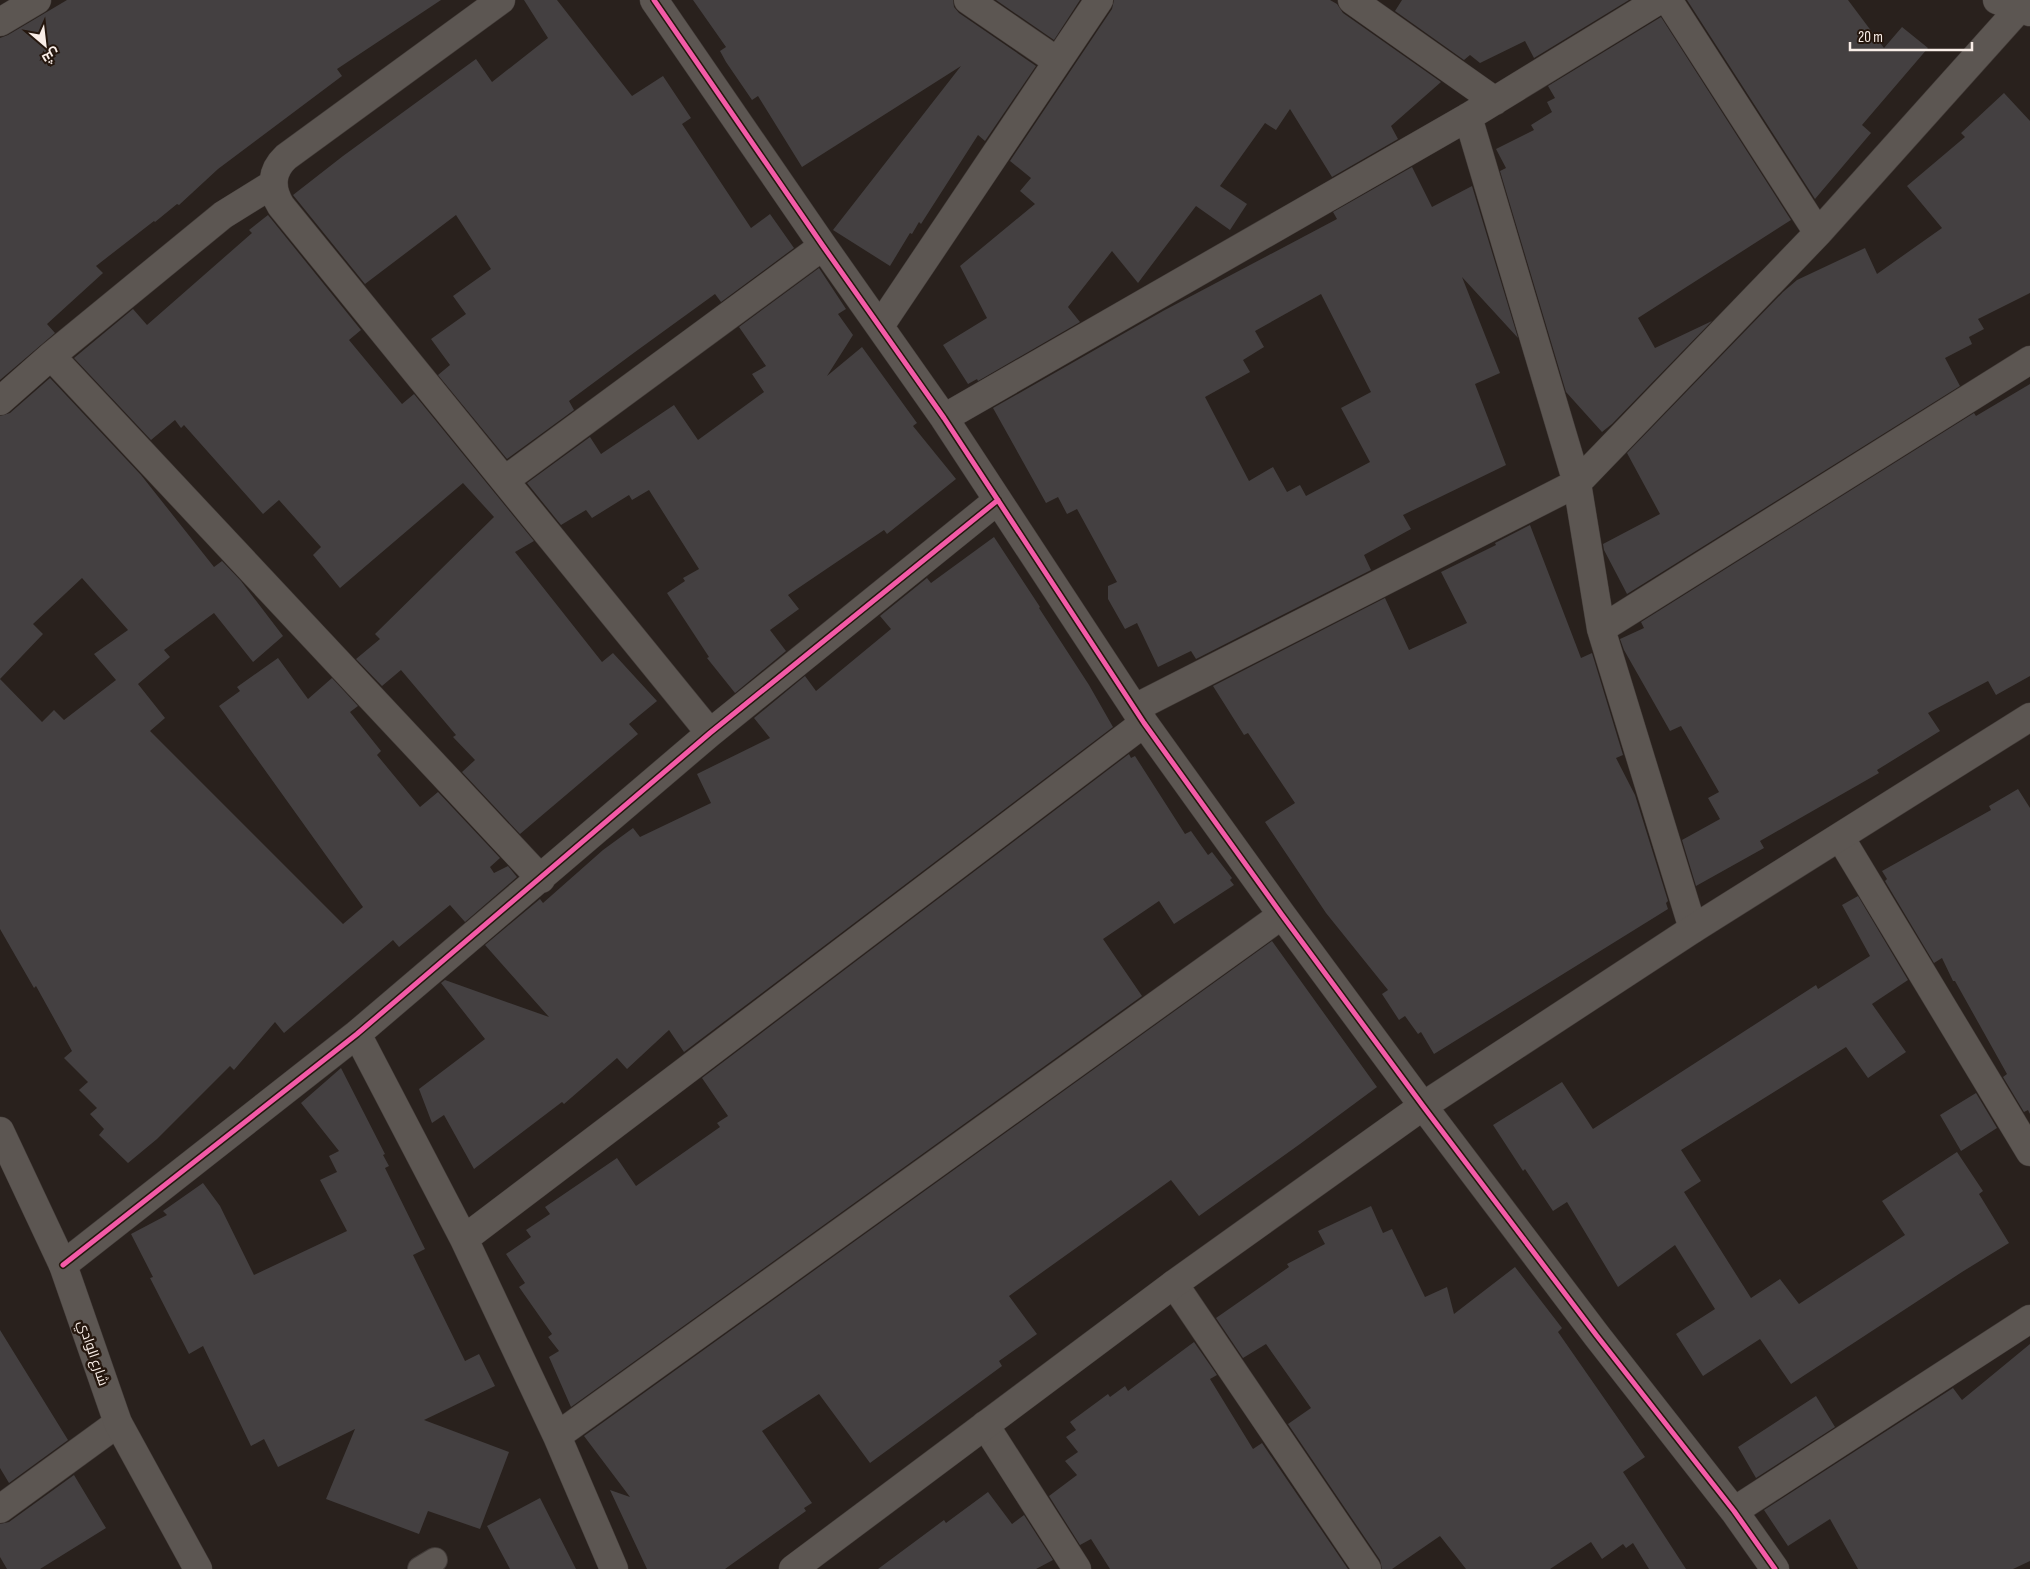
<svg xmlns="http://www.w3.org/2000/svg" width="2030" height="1569" viewBox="0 0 2030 1569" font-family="'Sofia Sans Condensed',Cairo,sans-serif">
  <rect width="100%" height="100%" fill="#29211d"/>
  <!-- building -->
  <path fill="#444041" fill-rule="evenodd" d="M 67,0 L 441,0 L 337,69 L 342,76 L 218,169 L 179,205 L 177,204 L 155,222 L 154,221 L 96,266 L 103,273 L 47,324 L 55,333 L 0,380 L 0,38 L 8,35 Z
    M 524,0 L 557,0 L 632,96 L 663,76 L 691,118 L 682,124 L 751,228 L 770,214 L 794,248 L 721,302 L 715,294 L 635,352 L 569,401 L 574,410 L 507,459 L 438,375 L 450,365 L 431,339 L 466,314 L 453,296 L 491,269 L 456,215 L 365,284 L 293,195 L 343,156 L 476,59 L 492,82 L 548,38 Z
    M 693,0 L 953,0 L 954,7 L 959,13 L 1036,66 L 985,141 L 978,135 L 921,224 L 919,222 L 912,234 L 910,233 L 890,266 L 833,230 L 961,66 L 802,167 L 758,96 L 752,100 L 726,62 L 720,51 L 726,47 Z
    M 996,0 L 1080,0 L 1054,40 Z
    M 1114,0 L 1330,0 L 1337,4 L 1343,13 L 1441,82 L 1391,126 L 1398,139 L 1332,177 L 1290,109 L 1276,130 L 1265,123 L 1220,186 L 1247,204 L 1230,230 L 1196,206 L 1138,283 L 1112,251 L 1068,307 L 1080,322 L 978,381 L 977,379 L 968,384 L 943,345 L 987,318 L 960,266 L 1035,204 L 1020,191 L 1031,178 L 1010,161 L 1112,9 Z
    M 1402,0 L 1629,0 L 1534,58 L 1525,41 L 1480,63 L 1470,55 L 1464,60 L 1395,11 Z
    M 1687,0 L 1848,0 L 1884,48 L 1902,27 L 1928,48 L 1862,125 L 1871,133 L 1815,199 Z
    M 1661,17 L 1791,220 L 1638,318 L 1655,348 L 1712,321 L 1612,424 L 1602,432 L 1566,392 L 1500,171 L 1506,168 L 1496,149 L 1534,130 L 1531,125 L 1552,112 L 1547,102 L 1555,98 L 1548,86 Z
    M 2004,93 L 2030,121 L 2030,293 L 1978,319 L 1984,329 L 1969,337 L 1972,344 L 1945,358 L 1960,386 L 1627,594 L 1604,550 L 1603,544 L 1660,514 L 1627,453 L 1783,292 L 1797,280 L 1865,248 L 1877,274 L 1942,228 L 1907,186 L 1965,137 L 1961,133 Z
    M 1412,167 L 1432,207 L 1472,186 L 1518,338 L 1462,277 L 1500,373 L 1475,384 L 1506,465 L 1403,515 L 1411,529 L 1364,555 L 1371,570 L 1196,659 L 1191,651 L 1158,667 L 1137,623 L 1125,629 L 1108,599 L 1108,586 L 1117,582 L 1077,509 L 1067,514 L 1058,497 L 1046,503 L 993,408 L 1163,311 L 1337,219 L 1333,212 ZM 1321,294 L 1371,392 L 1341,408 L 1370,462 L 1306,496 L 1300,485 L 1287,492 L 1273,467 L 1249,481 L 1205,397 L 1250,372 L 1243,360 L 1264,347 L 1255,331 Z
    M 268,215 L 361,330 L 349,340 L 402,404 L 414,394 L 534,541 L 515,552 L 602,662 L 613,653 L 657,701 L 629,724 L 638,734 L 520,834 L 462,772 L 475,760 L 453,737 L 456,735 L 401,670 L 382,686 L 356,659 L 380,639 L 375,634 L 494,517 L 463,483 L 340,588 L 313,555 L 321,547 L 279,500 L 263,514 L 184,425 L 181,428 L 175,420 L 151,440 L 74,358 L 133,309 L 147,325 L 252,233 L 249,230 Z
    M 819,268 L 846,309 L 838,314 L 853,335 L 827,376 L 862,347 L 917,423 L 913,426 L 956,479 L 887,534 L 884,530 L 788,595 L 799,609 L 770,630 L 786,651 L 735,693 L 707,658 L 709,657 L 667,593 L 685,581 L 683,578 L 699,569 L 649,490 L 632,500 L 629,495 L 592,518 L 586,510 L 561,525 L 527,483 L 590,437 L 601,454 L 674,405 L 698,440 L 764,392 L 752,374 L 766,366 L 739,327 Z
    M 50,378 L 141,475 L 214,567 L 222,561 L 241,581 L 283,636 L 253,662 L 214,613 L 164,650 L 170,657 L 138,684 L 165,718 L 150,731 L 343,924 L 363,907 L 219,706 L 240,691 L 237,687 L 278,658 L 308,699 L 332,678 L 358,706 L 350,712 L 381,751 L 377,755 L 420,807 L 438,792 L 500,858 L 490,867 L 494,873 L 508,866 L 517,877 L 465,922 L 450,905 L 399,947 L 393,940 L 284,1033 L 275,1022 L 234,1070 L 230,1066 L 157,1139 L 128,1163 L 99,1135 L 104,1129 L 90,1114 L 97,1108 L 79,1090 L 88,1082 L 64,1058 L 72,1051 L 36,986 L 34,988 L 0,929 L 0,416 L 10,413 ZM 82,578 L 128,630 L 94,654 L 116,680 L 64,720 L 54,710 L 42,722 L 0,679 L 43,634 L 33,624 Z
    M 2030,384 L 2030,676 L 1996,695 L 1988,681 L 1928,713 L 1940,731 L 1877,770 L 1879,773 L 1760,841 L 1764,848 L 1696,886 L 1682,840 L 1720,819 L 1708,798 L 1719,792 L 1681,726 L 1670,731 L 1624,650 L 1620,639 L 1644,628 L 1641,622 L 1974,413 L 1976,416 Z
    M 1530,525 L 1581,658 L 1592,653 L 1623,755 L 1616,758 L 1635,795 L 1668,901 L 1666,903 L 1668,909 L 1434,1054 L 1421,1032 L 1418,1034 L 1405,1016 L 1399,1020 L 1382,994 L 1388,990 L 1326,913 L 1265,822 L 1295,803 L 1248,733 L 1244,735 L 1213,686 L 1385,598 L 1409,650 L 1467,623 L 1441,572 L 1496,545 L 1495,543 Z
    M 994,537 L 1040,607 L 1039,608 L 1089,685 L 1113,727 L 684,1052 L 669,1030 L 627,1069 L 617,1058 L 564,1104 L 562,1102 L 474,1169 L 444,1115 L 432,1123 L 419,1089 L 485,1039 L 441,983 L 445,980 L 549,1017 L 485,945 L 540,899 L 543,903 L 603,850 L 633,828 L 640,837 L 711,803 L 697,774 L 770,738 L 754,718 L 805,676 L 816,691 L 891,629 L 880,616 L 927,578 L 931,583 Z
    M 1129,754 L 1131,758 L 1135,756 L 1185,834 L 1191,831 L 1208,855 L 1212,852 L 1232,878 L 1230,880 L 1234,885 L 1174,924 L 1159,901 L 1103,939 L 1142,996 L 571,1407 L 549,1357 L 559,1351 L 548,1337 L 552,1334 L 519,1287 L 525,1283 L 506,1254 L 531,1237 L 526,1230 L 550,1214 L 545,1207 L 617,1158 L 636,1186 L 720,1127 L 717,1123 L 728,1116 L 702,1078 Z
    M 2018,789 L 2030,808 L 2030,1114 L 2028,1110 L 2024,1112 L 2003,1077 L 2007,1074 L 1955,981 L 1953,981 L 1942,958 L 1934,963 L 1885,881 L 1887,879 L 1882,871 L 1991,810 L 1989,806 Z
    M 1858,896 L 1908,980 L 1872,1004 L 1906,1052 L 1868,1078 L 1846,1047 L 1681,1150 L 1701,1181 L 1684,1192 L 1751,1298 L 1780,1279 L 1799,1304 L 1905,1235 L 1882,1201 L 1957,1152 L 1983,1191 L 1979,1194 L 2009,1243 L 1962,1272 L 1791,1384 L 1760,1339 L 1703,1376 L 1676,1334 L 1715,1309 L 1675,1245 L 1618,1287 L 1567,1202 L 1553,1211 L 1525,1169 L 1523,1171 L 1493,1125 L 1562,1082 L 1593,1129 L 1816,985 L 1818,989 L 1870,956 L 1842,905 Z
    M 1272,941 L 1377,1087 L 1300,1144 L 1199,1216 L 1171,1180 L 1009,1296 L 1037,1334 L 999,1361 L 1002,1366 L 870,1463 L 819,1394 L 762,1431 L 812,1503 L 804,1508 L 806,1511 L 725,1569 L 647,1569 L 610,1490 L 630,1497 L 584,1436 Z
    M 341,1068 L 385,1154 L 383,1155 L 389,1166 L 385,1168 L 425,1249 L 413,1255 L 465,1361 L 479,1354 L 495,1386 L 424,1420 L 509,1452 L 480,1529 L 428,1511 L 419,1534 L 326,1499 L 355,1429 L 278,1467 L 264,1439 L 251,1446 L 203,1346 L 189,1354 L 150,1278 L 153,1277 L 131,1234 L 167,1215 L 163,1211 L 203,1183 L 220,1206 L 254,1275 L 347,1231 L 320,1180 L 337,1172 L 329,1156 L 339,1151 L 301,1103 Z
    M 1976,1093 L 1997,1128 L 1961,1151 L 1940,1115 Z
    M 1371,1206 L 1383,1233 L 1392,1229 L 1425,1297 L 1447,1287 L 1454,1314 L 1515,1267 L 1562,1328 L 1558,1332 L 1645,1457 L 1623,1472 L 1686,1569 L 1649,1569 L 1633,1543 L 1626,1548 L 1623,1544 L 1602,1559 L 1591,1542 L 1550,1569 L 1466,1569 L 1440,1536 L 1392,1569 L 1382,1569 L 1380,1560 L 1288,1424 L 1311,1408 L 1266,1344 L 1243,1358 L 1216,1318 L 1289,1267 L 1287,1264 L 1325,1244 L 1318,1231 Z
    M 0,1330 L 68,1440 L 9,1483 L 0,1468 Z
    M 1194,1342 L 1217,1375 L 1210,1379 L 1253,1449 L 1262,1443 L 1348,1569 L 1110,1569 L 1091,1539 L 1080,1545 L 1049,1496 L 1077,1475 L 1065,1461 L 1078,1452 L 1066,1437 L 1076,1430 L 1070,1422 L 1108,1394 L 1110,1397 L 1125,1386 L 1128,1391 Z
    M 2030,1344 L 2030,1561 L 2013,1569 L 1858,1569 L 1830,1519 L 1788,1546 L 1764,1510 L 1953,1388 L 1962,1400 Z
    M 1816,1396 L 1835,1427 L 1756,1478 L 1738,1447 Z
    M 74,1475 L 106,1528 L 40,1569 L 7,1569 L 0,1557 L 0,1524 L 9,1522 Z
    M 988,1492 L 1012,1524 L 1024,1515 L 1053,1560 L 1036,1569 L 878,1569 L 944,1520 L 946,1523 Z
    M 540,1498 L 576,1569 L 510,1569 L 487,1526 Z"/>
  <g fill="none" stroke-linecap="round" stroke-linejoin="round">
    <defs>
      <path id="lane" d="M 420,1569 L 435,1560"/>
      <path id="street" d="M 501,0 L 286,157 C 271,171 270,188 281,206 L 710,733
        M 654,0 L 823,246 L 944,418 L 1144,723 L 1282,915 L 1423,1106 L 1597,1336 L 1734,1511 L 1775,1569
        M 968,0 L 1057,61
        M 1352,0 L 1495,101
        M 1668,0 L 1818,233
        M 1997,0 L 2030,12
        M 0,22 L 37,0
        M 1468,117 L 1577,483 L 1601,629 L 1693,929
        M 880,326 L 1099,0
        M 51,356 L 541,879
        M 0,401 L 51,356 L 223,215 L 273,184
        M 944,418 L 1468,117 L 1659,0
        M 505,480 L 823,246
        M 1601,629 L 2030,360
        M 1135,708 L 1577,483 L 1818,233 L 2019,9
        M 1840,837 L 2030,1152
        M 357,1034 L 464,1239 L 557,1436 L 614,1569
        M 464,1239 L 1144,723
        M 63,1265 L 357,1034 L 710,733 L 998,500
        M 1174,1284 L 1367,1569
        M 985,1425 L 1077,1569
        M 557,1436 L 1282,915
        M 0,1509 L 118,1423
        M 1734,1511 L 2030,1319"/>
      <path id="secondary" d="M 0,1131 L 63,1265 L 118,1423 L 198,1569
        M 793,1569 L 1174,1284 L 1423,1106 L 1693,929 L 2030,717"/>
    </defs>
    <!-- lane casing -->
    <use href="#lane" stroke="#433c39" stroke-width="26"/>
    <!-- street casing -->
    <use href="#street" stroke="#433c39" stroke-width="29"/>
    <!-- secondary casing -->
    <use href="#secondary" stroke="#433c39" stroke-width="29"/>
    <!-- lane -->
    <use href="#lane" stroke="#5c5652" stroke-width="24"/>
    <!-- street -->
    <use href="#street" stroke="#5c5652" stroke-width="28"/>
    <!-- secondary -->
    <use href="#secondary" stroke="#5c5652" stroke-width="28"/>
    <defs>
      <path id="cycleway" d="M 654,0 L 823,246 L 944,418 L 1144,723 L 1282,915 L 1423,1106 L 1597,1336 L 1734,1511 L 1775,1569
        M 63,1265 L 357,1034 L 710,733 L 998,500"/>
    </defs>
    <!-- cycleway casing -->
    <use href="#cycleway" stroke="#25170e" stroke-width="8"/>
    <!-- cycleway -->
    <use href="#cycleway" stroke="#f35aa7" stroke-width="5"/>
  </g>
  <g text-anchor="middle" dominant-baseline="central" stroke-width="5" stroke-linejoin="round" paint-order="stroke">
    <!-- street labels -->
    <g font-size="14" fill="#f9eee8" stroke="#25170e">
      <text transform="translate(93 1353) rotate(71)">شارع الوادي</text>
    </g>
  </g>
  <!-- north arrow -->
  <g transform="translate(45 45) rotate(152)" stroke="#25170e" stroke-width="4" paint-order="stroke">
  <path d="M0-4L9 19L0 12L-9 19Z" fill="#f9eee8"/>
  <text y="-8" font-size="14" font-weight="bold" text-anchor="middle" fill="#f9eee8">ش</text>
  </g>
  <!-- scale -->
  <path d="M1850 42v8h122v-8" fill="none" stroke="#f9eee8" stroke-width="2.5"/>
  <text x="1858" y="42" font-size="15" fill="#f9eee8" stroke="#25170e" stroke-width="4" paint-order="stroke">20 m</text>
</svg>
